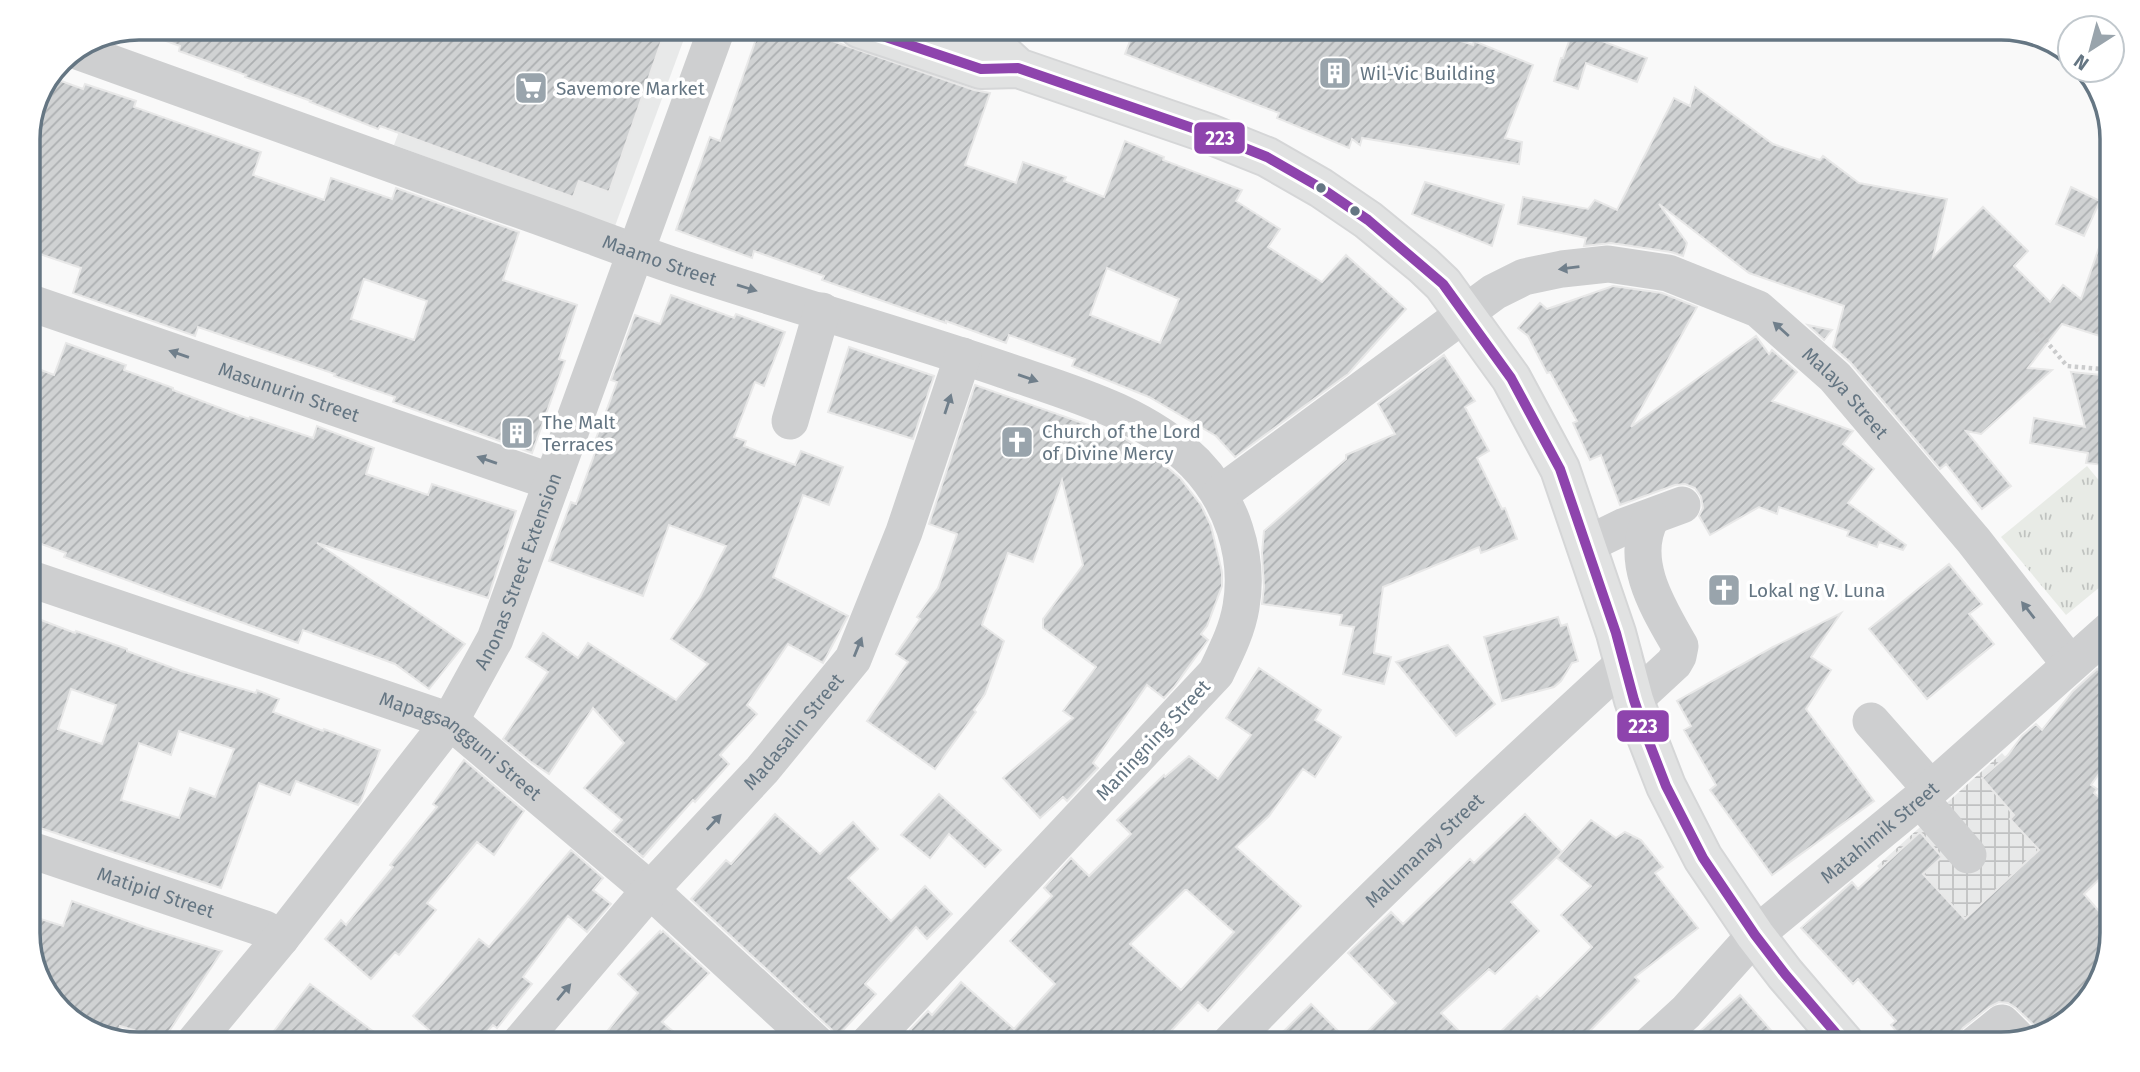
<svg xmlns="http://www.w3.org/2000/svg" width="2140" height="1072" viewBox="0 0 2140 1072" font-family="'Fira Sans',sans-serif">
  <defs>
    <pattern id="industrial-grid" width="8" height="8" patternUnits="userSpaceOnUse" patternTransform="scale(1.75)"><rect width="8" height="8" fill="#e8e9e9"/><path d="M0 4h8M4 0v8" fill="none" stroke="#c0c1c2"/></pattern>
    <pattern id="grass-tufts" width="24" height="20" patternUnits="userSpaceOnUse" patternTransform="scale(1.75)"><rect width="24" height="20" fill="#e8ebe6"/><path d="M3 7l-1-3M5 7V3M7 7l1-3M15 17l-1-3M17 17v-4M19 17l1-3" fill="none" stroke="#c0c3c0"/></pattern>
    <pattern id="building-hatch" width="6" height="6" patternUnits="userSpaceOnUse" patternTransform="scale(1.75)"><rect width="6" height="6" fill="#d0d2d3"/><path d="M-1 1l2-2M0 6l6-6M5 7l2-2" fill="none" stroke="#acafb1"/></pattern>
  </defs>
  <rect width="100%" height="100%" fill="#f9f9f9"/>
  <!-- built -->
  <path fill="#e8e9e9" d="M 438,28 L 688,28 L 615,226 L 394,145 Z"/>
  <!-- industrial -->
  <path fill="url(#industrial-grid)" d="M 2002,753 L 2085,848 L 1964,961 L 1877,866 Z"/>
  <!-- grass -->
  <path fill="url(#grass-tufts)" d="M 2087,466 L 2112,496 L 2112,577 L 2066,615 L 2001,537 Z"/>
  <!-- building -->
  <path fill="url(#building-hatch)" stroke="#e8e8e8" stroke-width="2" fill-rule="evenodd" d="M 139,28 L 666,28 L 609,192 L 579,181 L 573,197 L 380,126 L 378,129 L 310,102 L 311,101 L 245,77 L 246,75 L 179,51 L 180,46 L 138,31 Z
    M 760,28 L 795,28 L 974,90 L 990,93 L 965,165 L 1016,183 L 1023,162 L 1066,177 L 1064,181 L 1104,197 L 1125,141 L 1164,157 L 1163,160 L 1242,190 L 1236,201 L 1280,229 L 1268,247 L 1322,282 L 1346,255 L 1406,309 L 1348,374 L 1235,457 L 1216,436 L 1149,397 L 1072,366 L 1075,359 L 1009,335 L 1006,343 L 946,321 L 946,323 L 822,280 L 824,276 L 754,251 L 752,258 L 676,230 L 710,137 L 720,141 ZM 1107,268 L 1179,299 L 1160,343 L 1090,315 Z
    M 1135,28 L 1423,28 L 1473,45 L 1474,41 L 1533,65 L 1505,138 L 1522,142 L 1519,164 L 1362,138 L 1360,145 L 1352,139 L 1349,148 L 1277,118 L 1279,113 L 1125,54 Z
    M 1573,30 L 1647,58 L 1637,82 L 1586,63 L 1578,89 L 1554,81 L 1561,58 L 1563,58 Z
    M 53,78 L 83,89 L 85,84 L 136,101 L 134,107 L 261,152 L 253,175 L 324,200 L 331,178 L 392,199 L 396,188 L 519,232 L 503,280 L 577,305 L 559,359 L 565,361 L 532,453 L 393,402 L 395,397 L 334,376 L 335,374 L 198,327 L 195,336 L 73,293 L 81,268 L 28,250 L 28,133 ZM 364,279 L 427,301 L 414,340 L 351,319 Z
    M 1695,87 L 1773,144 L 1820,160 L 1823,156 L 1859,183 L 1947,199 L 1933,257 L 1983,207 L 2028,251 L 2014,266 L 2050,302 L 2063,285 L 2081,299 L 2108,222 L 2112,222 L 2112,340 L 2062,324 L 2028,368 L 2052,370 L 1981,434 L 1966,431 L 2011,486 L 1982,509 L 1946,464 L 1940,469 L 1851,363 L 1833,347 L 1844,306 L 1749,273 L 1659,204 L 1687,243 L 1683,256 L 1671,252 L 1611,243 L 1584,246 L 1586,238 L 1518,224 L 1523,197 L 1588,209 L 1595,200 L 1617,210 L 1674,98 L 1690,106 Z
    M 1425,182 L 1504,205 L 1492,246 L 1412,214 Z
    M 2071,187 L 2100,201 L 2084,236 L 2056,224 Z
    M 1613,286 L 1662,293 L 1697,307 L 1631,427 L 1756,336 L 1769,354 L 1772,350 L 1797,372 L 1772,401 L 1853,431 L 1843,444 L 1874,469 L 1848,503 L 1906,545 L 1903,550 L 1879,542 L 1877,547 L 1847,536 L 1849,531 L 1779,507 L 1777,514 L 1759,507 L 1710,535 L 1699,516 L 1703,508 L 1701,497 L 1695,488 L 1685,484 L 1675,485 L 1620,505 L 1601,455 L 1590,460 L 1573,423 L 1577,421 L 1550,372 L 1547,373 L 1528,336 L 1518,328 L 1540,303 L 1547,309 Z
    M 671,295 L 734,318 L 736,314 L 785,332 L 764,386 L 755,382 L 734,437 L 746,441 L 744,446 L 795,465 L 801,451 L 843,467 L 829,505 L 803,495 L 773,577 L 848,616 L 823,663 L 788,644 L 747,705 L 757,714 L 720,755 L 729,764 L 695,802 L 693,800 L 643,857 L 612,831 L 622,820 L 584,788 L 624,743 L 593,708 L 549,774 L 531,762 L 503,739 L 548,672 L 526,657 L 543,633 L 578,658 L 588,643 L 676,700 L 708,664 L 671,639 L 700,597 L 726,546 L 669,525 L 643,596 L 549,561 L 571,502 L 576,504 L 599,442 L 595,441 L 617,382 L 611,380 L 635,315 L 660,324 Z
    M 1808,325 L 1832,330 L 1824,340 Z
    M 66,343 L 126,365 L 124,370 L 173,388 L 173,390 L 249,419 L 250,417 L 313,438 L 317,426 L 374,448 L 366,474 L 428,495 L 432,484 L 516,511 L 488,598 L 317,543 L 465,644 L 429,689 L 395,664 L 303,630 L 298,643 L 64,557 L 66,553 L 28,539 L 28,365 L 54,375 Z
    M 849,347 L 934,376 L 913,439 L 828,412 Z
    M 1444,355 L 1475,401 L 1465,407 L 1489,451 L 1477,458 L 1502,509 L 1505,508 L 1517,539 L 1481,553 L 1479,547 L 1383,587 L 1374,653 L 1391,657 L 1384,684 L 1343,674 L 1354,627 L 1340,625 L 1342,615 L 1262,604 L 1264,587 L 1262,553 L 1264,531 L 1346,459 L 1346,455 L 1395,434 L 1378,404 Z
    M 2071,372 L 2112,376 L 2112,466 L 2086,463 L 2088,453 L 2030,443 L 2034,418 L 2085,427 Z
    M 975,385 L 1122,437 L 1160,461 L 1180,478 L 1201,505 L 1211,526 L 1222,572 L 1222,586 L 1207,626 L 1201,634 L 1208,640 L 1174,687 L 1164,698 L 1147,685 L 1093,763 L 1098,768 L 1067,801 L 1063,797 L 1040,818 L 1003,778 L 1073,718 L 1063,711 L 1096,667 L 1043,628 L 1043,619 L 1083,565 L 1062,480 L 1033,562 L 1008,553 L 982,625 L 1004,641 L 985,694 L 974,710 L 976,712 L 935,769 L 867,721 L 908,662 L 896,654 L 920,619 L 917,617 L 938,588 L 957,534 L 929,524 Z
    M 1949,564 L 1982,604 L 1969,614 L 1994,644 L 1927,699 L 1869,629 Z
    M 1841,613 L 1811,657 L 1831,670 L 1806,709 L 1874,801 L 1772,875 L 1710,790 L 1716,785 L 1684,730 L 1691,726 L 1677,701 L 1773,647 Z
    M 28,615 L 75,633 L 76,631 L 127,649 L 127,651 L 181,671 L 256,693 L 257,690 L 279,699 L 273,712 L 323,731 L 324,729 L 380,750 L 361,801 L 358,805 L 296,781 L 290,795 L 259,783 L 221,888 L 28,824 ZM 71,689 L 116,705 L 102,744 L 58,729 ZM 179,731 L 234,749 L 215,797 L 190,788 L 179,818 L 121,800 L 139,743 L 171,755 Z
    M 1558,617 L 1561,626 L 1567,624 L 1578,661 L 1572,663 L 1561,681 L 1554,687 L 1502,701 L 1484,637 Z
    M 1448,645 L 1495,704 L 1456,736 L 1396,662 Z
    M 2112,656 L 2112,756 L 2091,785 L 2097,789 L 2094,793 L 2112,808 L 2112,867 L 2084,894 L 2112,926 L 2101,982 L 2062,1025 L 2038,1033 L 2033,1024 L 2016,1008 L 2008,1003 L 1999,1002 L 1989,1007 L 1963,1028 L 1957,1036 L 1956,1044 L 1907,1044 L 1891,1025 L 1896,1021 L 1858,979 L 1853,984 L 1801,928 L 1852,882 L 1858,889 L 1920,832 L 1942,857 L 1923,874 L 1965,919 L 2039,850 L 2010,819 L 2014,815 L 1982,778 L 2008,755 L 2022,736 L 2036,724 L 2042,730 L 2073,691 L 2097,669 L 2099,670 Z
    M 1259,668 L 1321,710 L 1315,720 L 1341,737 L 1315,777 L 1303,769 L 1269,816 L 1236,847 L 1301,906 L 1208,1011 L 1198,1002 L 1159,1044 L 925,1044 L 910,1030 L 928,1011 L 932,1015 L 961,982 L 1014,1029 L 1055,984 L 1010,941 L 1052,896 L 1044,888 L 1071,858 L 1089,876 L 1131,834 L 1117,820 L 1164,775 L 1165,777 L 1189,756 L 1218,779 L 1251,735 L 1226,718 ZM 1185,890 L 1187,890 L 1234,932 L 1181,990 L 1130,944 Z
    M 464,760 L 524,811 L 494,855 L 477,842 L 427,903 L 436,910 L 399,955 L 395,952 L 371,979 L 325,939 L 341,920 L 346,925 L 393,867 L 390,865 L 437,807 L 433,804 Z
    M 939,794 L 1001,850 L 985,867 L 949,834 L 930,858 L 901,835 Z
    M 775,814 L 820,854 L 853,822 L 878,849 L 848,878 L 891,921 L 925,886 L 952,914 L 927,939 L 916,927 L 865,984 L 876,994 L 837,1037 L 831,1029 L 691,899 L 726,860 L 731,864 Z
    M 1525,814 L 1562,852 L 1511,902 L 1539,931 L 1495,974 L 1489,969 L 1441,1013 L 1472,1044 L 1355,1044 L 1396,1003 L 1348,953 L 1391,912 L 1403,924 L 1470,859 L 1474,863 Z
    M 1591,820 L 1616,838 L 1625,832 L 1641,840 L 1663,867 L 1655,873 L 1698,928 L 1635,977 L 1639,981 L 1577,1044 L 1488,1044 L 1537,996 L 1540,999 L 1592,947 L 1561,915 L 1591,886 L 1557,858 Z
    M 571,850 L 603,878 L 593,890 L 611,904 L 587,932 L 568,916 L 523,977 L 532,984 L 497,1028 L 493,1025 L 476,1044 L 445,1044 L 413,1016 L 443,983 L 479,939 L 489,947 Z
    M 72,901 L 147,928 L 222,951 L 164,1039 L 120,1026 L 116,1039 L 90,1033 L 47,995 L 28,940 L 28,915 L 63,926 Z
    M 660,931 L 661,933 L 663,931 L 709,973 L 662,1022 L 688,1044 L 597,1044 L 638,993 L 618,974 Z
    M 310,984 L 390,1044 L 264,1044 Z
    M 1740,995 L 1783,1044 L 1686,1044 Z
    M 1311,1004 L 1351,1044 L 1271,1044 Z"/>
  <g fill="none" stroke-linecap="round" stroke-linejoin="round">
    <defs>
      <path id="major" d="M 859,28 L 981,69 L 1018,68 L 1207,133 L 1267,157 L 1321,188 L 1368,220 L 1423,265 L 1443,284 L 1511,378 L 1560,469 L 1616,633 L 1634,700 L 1645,732 L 1666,786 L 1703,858 L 1755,935 L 1785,974 L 1845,1044
        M 949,28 L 990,42 L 1018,68"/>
    </defs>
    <!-- major casing -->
    <use href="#major" stroke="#d5d6d7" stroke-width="42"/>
    <!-- path -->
    <path stroke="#cbcccd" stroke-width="4.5" stroke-dasharray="3.5 3.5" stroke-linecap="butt" d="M 2036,329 L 2067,366 L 2112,370"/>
    <!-- minor -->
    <g stroke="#cecfd0" stroke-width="37">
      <path id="s1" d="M 80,52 C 221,103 362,153 503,204 C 562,224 619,247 678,267 C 786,303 896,333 1004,370 C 1071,393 1143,412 1195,463 C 1231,500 1250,555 1241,607 C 1237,631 1226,652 1216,673 L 868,1044"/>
      <path id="s2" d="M 28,302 L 552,482"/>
      <path d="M 790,421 L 822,311"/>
      <path id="s3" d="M 1220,494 L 1494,292 L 1524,277 L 1562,269 L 1608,264 L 1668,273 L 1758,309 L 1835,377 L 1974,541 L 2070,664"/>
      <path d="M 1586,545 L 1625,526 L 1682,505"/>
      <path id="s4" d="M 28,578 L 450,721 L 650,890 L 817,1044"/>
      <path d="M 1634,700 L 1674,663 L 1678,656 L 1680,646 C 1659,609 1628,561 1651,518"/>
      <path d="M 1871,721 L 1931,789"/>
      <path d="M 1920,799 L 1968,855"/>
      <path id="s5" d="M 28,849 L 265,929 L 281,938"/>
      <path id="s6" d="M 193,1044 L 281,938 L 450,721 L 495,639 L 717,28"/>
      <path id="s7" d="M 519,1044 L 650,890 L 762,770 L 853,659 L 904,532 L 963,356"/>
      <path id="s8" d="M 1229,1044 C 1356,911 1490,786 1625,662"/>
      <path id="s9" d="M 1651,1044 L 1686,1012 L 1755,935 L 1920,799 L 2112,628"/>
      <path d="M 1976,1044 L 2002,1023 L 2018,1039"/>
    </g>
    <!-- major -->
    <use href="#major" stroke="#e1e2e2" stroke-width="38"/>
    <defs>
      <path id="bus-1" d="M 859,28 L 981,69 L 1018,68 L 1207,133 L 1267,157 L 1321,188 L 1368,220 L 1443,284 L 1511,378 L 1560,469 L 1616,633 L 1634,700 L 1645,732 L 1666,786 L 1703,858 L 1755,935 L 1785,974 L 1845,1044"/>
    </defs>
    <!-- bus-1 casing -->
    <use href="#bus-1" stroke="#fff" stroke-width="16"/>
    <!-- bus-1 -->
    <use href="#bus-1" stroke="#8e44ad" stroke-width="10"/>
  </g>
  <!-- one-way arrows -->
  <defs><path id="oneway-solid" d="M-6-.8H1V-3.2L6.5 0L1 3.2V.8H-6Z" transform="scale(1.75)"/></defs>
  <g fill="#707f8b">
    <use href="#oneway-solid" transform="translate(1569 268) rotate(173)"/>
    <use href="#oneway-solid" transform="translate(747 288) rotate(17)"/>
    <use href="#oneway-solid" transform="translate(1781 329) rotate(-138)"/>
    <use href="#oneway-solid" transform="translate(179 354) rotate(-161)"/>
    <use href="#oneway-solid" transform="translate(1028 378) rotate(19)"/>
    <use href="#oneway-solid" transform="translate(948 404) rotate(-72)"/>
    <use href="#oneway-solid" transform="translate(487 460) rotate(-161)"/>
    <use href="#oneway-solid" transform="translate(2028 610) rotate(-128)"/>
    <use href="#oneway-solid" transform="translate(858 647) rotate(-68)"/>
    <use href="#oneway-solid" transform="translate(714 822) rotate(-47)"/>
    <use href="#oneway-solid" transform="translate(564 992) rotate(-50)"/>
  </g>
  <!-- icons -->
  <defs>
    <symbol id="building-square" viewBox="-11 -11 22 22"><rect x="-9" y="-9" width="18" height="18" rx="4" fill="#99a4ac" stroke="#fff"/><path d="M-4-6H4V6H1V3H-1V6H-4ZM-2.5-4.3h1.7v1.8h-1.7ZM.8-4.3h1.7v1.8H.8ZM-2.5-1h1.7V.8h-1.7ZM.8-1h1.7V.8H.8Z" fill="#fff"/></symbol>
    <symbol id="supermarket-square" viewBox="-11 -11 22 22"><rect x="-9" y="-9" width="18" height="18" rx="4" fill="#99a4ac" stroke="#fff"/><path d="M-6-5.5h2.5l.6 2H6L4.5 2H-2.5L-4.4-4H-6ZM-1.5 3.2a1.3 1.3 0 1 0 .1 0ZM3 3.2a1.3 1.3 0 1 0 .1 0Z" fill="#fff"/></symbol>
    <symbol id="church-square" viewBox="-11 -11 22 22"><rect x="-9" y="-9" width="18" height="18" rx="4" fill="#99a4ac" stroke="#fff"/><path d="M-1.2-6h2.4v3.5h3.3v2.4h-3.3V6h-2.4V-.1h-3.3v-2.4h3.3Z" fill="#fff"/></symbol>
  </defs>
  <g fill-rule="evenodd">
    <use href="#building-square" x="1316" y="54" width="38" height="38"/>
    <use href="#supermarket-square" x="512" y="69" width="38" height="38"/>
    <use href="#building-square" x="498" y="414" width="38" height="38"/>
    <use href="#church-square" x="998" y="423" width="38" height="38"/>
    <use href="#church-square" x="1705" y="571" width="38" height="38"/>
  </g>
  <!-- markers -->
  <g fill="#657683" stroke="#fff" stroke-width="2.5">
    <circle cx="1321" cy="188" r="6"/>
    <circle cx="1355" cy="211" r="6"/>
  </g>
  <g text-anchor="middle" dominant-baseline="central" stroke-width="7" stroke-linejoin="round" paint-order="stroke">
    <!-- poi labels -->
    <g font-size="19" fill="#657683" stroke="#fff" text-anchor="start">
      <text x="1360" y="73">Wil-Vic Building</text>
      <text x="556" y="88">Savemore Market</text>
      <text x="542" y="422">The Malt<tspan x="542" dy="22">Terraces</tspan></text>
      <text x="1042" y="431">Church of the Lord<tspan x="1042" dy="22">of Divine Mercy</tspan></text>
      <text x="1748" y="590">Lokal ng V. Luna</text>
    </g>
    <!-- street labels -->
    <g font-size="19" fill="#657683" stroke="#fff">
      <text stroke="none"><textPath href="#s1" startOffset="616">Maamo Street</textPath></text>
      <text stroke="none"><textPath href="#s2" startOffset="276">Masunurin Street</textPath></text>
      <text stroke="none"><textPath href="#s3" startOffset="738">Malaya Street</textPath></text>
      <text stroke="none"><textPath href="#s6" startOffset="578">Anonas Street Extension</textPath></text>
      <text stroke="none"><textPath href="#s7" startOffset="416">Madasalin Street</textPath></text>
      <text transform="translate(1153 740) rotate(-47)">Maningning Street</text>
      <text stroke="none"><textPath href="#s4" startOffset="467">Mapagsangguni Street</textPath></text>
      <text stroke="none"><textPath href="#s9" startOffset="312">Matahimik Street</textPath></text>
      <text stroke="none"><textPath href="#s8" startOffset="275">Malumanay Street</textPath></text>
      <text stroke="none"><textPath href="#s5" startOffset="135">Matipid Street</textPath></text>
    </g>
  </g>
  <!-- crop -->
  <path d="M0 0H2140V1072H0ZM139 40H2001A99 99 0 0 1 2100 139V933A99 99 0 0 1 2001 1032H139A99 99 0 0 1 40 933V139A99 99 0 0 1 139 40Z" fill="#fff" fill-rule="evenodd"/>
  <path fill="none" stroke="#657683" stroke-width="3.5" d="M139 40H2001A99 99 0 0 1 2100 139V933A99 99 0 0 1 2001 1032H139A99 99 0 0 1 40 933V139A99 99 0 0 1 139 40Z"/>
  <g stroke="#fff" stroke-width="2.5">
    <rect x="1193" y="121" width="53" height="34" rx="7" fill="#8e44ad"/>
    <rect x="1616" y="709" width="54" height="34" rx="7" fill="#8e44ad"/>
  </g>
  <g font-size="19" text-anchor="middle" font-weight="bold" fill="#fff">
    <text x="1220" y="145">223</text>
    <text x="1643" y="733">223</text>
  </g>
  <!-- north arrow -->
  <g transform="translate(2091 49) rotate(216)"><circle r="33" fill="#ffffff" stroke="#c1c8cd" stroke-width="2"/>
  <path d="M0-5L12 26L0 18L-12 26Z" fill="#99a4ac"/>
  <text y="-10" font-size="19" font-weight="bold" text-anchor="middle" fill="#657683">N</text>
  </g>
</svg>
